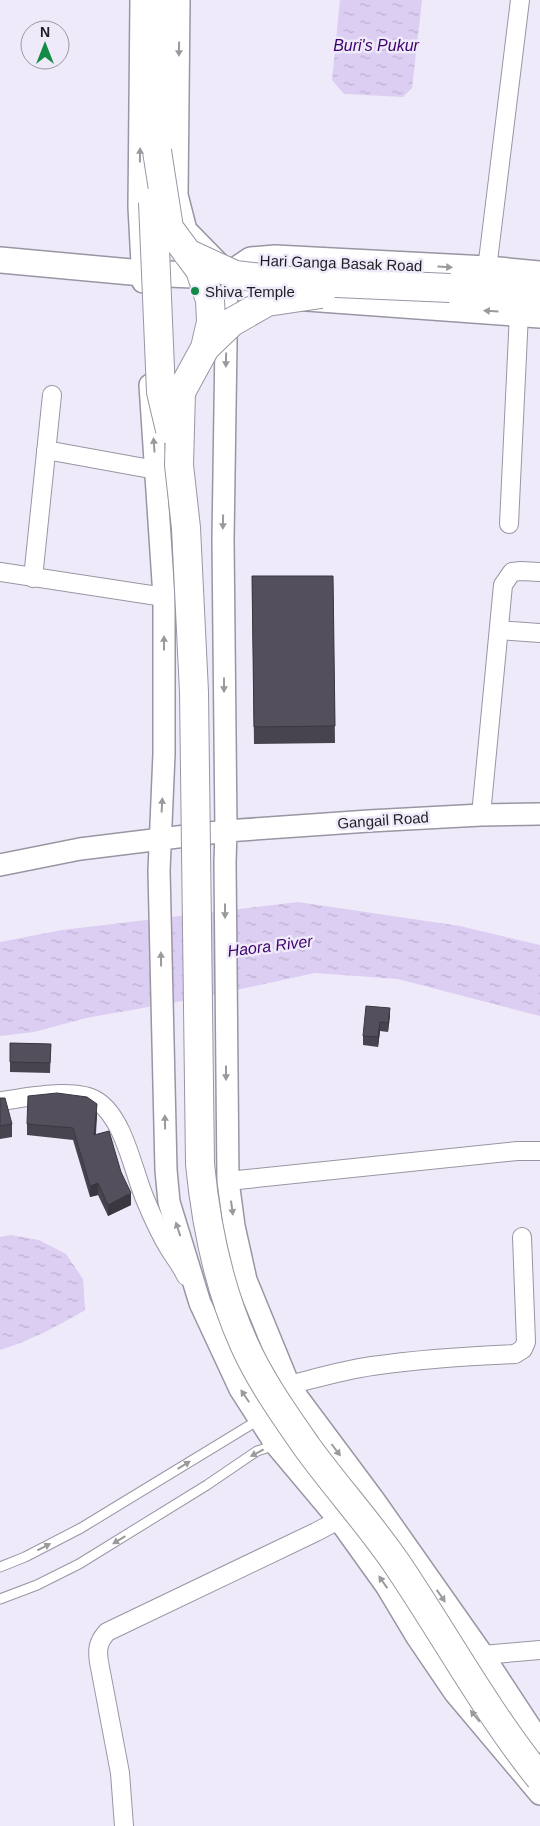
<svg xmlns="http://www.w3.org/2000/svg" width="540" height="1826" viewBox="0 0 540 1826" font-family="Arial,sans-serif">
  <defs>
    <pattern id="water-ripples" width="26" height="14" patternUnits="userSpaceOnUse" patternTransform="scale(1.25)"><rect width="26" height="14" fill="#dbcef2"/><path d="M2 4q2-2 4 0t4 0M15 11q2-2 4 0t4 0" fill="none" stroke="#bcb0cf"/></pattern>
  </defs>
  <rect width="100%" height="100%" fill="#efeaf9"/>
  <!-- water -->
  <path fill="url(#water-ripples)" d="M 340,0 L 422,0 L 412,88 L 403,97 L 344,94 L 332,80 Z
    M 298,902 L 460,926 L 540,945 L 540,1016 L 398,979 L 315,973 L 199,998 L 86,1018 L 34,1032 L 0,1036 L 0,942 L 62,930 Z
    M 11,1235 L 39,1240 L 66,1254 L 83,1279 L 85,1310 C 58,1326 30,1341 0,1350 L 0,1237 Z"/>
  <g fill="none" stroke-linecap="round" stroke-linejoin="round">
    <defs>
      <path id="service" d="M 0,1567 L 25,1557 L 81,1528 L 260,1419
        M 0,1599 L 37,1585 L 79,1564 L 207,1485 L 257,1451 L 276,1445"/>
      <path id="minor" d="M 487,269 L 520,0
        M 46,450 L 156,470
        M 509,524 L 519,313
        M 0,572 L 164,597
        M 33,578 L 52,395
        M 499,630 L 540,633
        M 481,815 L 503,585 L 512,572 L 521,571 L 540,572
        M 0,1101 C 26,1098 75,1087 97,1101 C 124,1118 133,1171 145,1199 C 152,1216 160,1234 170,1250 C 176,1259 182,1267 186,1276
        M 228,1181 L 517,1151 L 540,1151
        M 289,1385 C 317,1378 344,1370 372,1366 C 420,1359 468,1356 515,1354 L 523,1349 L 526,1342 L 522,1237
        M 483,1655 L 540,1650
        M 124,1826 L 120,1773 L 99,1662 C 97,1649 98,1642 107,1632 L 316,1532 L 350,1514"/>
      <path id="tertiary" d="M 141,0 L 139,207 L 143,282
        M 179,0 L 177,195 L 186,230 L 228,273 L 227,276 L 223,540 L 226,831 L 225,862 L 228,1181 L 234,1226 L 246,1280 L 289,1385 L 298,1398 L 374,1500 L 483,1655 L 540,1742
        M 150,385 L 164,597 L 164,754 L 159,871 L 166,1170 L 169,1202 L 200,1303 L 240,1389 L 276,1445 L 339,1520 L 387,1587 L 417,1637 L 455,1693 L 540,1794
        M 0,865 L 80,849 L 226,831 L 369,821 L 481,815 L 540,814"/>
      <path id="secondary" d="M 0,260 L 142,273 L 219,276
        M 227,276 L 251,294 L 540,315
        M 227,276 L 251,260 L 275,258 L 487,269 L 540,274"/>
      <path id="primary" d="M 157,151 L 160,0
        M 450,288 L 540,295"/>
    </defs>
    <!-- service casing -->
    <use href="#service" stroke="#9a95a3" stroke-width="11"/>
    <!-- minor casing -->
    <use href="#minor" stroke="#9a95a3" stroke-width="20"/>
    <!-- tertiary casing -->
    <use href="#tertiary" stroke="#9a95a3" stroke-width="24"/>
    <!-- secondary casing -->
    <use href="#secondary" stroke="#9a95a3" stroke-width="28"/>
    <!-- primary casing -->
    <use href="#primary" stroke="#9a95a3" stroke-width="30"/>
    <!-- service -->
    <use href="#service" stroke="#fff" stroke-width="9"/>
    <!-- minor -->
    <use href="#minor" stroke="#fff" stroke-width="18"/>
    <!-- tertiary -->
    <use href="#tertiary" stroke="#fff" stroke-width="21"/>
    <!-- secondary -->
    <use href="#secondary" stroke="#fff" stroke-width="25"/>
    <!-- primary -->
    <use href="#primary" stroke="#fff" stroke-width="28"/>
    <defs>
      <path id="primary-bridge" d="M 157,151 L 169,228 L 200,270 L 210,300 L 211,322 L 205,348 L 181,392 L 179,465 L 186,528 L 194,692 L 200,1164 C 206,1226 218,1286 244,1344 C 260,1380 284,1414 307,1447 C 336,1487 369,1523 397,1564 C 445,1635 486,1711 540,1778
        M 153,202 L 161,392 L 170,430
        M 187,253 L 235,275 L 291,281 L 450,288
        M 205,348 L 232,322 L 267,302 L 321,294"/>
    </defs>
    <!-- primary-bridge casing -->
    <use href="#primary-bridge" stroke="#9a95a3" stroke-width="30" stroke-linecap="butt"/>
    <!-- primary-bridge -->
    <use href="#primary-bridge" stroke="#fff" stroke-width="28"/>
  </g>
  <!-- wall -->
  <path fill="#48444f" d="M 252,576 L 333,576 L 335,743 L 254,744 Z
    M 390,1008 L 388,1032 L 380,1031 L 378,1047 L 363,1045 L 363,1036 Z
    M 10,1043 L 51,1044 L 50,1073 L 10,1072 Z
    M 0,1098 L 12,1124 L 12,1137 L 0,1139 Z
    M 97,1115 L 96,1134 L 121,1172 L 131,1205 L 108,1216 L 98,1195 L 90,1197 L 73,1140 L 27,1135 L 27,1124 Z"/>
  <!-- shaded-wall -->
  <path fill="#3b3740" d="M 390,1008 L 390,1017 L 388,1032 L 388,1023 Z
    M 380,1022 L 380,1031 L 378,1047 L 378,1037 Z
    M 97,1104 L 97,1115 L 94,1146 L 94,1135 Z
    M 98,1183 L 98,1195 L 90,1197 L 90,1186 Z
    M 131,1193 L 131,1205 L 108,1216 L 108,1205 Z"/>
  <!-- building -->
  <path fill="#544f5c" stroke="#3b3740" d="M 252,576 L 333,576 L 335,726 L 254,727 Z
    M 366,1006 L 390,1008 L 388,1023 L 380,1022 L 378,1037 L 363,1036 Z
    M 10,1043 L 51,1044 L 50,1063 L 10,1062 Z
    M 57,1093 L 87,1097 L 97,1104 L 94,1135 L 109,1131 L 121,1172 L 131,1193 L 108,1205 L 98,1183 L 90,1186 L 73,1128 L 27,1124 L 28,1096 Z
    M 0,1098 L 5,1098 L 12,1124 L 0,1126 Z"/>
  <!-- one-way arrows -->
  <defs><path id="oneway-solid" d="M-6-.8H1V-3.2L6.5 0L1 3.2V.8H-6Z" transform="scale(1.25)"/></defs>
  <g fill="#9a999c">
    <use href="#oneway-solid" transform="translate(179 49) rotate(91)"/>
    <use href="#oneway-solid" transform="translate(140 155) rotate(-89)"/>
    <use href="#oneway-solid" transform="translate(445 267) rotate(3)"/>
    <use href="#oneway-solid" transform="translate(491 311) rotate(-176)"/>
    <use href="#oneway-solid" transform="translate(226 360) rotate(91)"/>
    <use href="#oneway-solid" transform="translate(154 445) rotate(-94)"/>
    <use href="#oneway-solid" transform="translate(223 522) rotate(91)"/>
    <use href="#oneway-solid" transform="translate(164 643) rotate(-90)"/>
    <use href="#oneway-solid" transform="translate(224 685) rotate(90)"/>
    <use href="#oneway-solid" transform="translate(162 805) rotate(-87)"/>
    <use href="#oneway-solid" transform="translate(225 911) rotate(90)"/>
    <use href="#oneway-solid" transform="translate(161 959) rotate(-91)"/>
    <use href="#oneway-solid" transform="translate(226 1073) rotate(90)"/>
    <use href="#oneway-solid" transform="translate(165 1122) rotate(-91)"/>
    <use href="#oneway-solid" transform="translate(232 1208) rotate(82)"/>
    <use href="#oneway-solid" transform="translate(178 1229) rotate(-108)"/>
    <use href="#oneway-solid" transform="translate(245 1396) rotate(-124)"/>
    <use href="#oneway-solid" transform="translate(336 1450) rotate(53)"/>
    <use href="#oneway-solid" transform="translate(257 1453) rotate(152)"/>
    <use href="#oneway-solid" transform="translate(184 1465) rotate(-31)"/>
    <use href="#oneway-solid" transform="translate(119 1540) rotate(149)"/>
    <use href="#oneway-solid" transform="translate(44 1547) rotate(-27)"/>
    <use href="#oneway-solid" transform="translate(383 1582) rotate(-125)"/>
    <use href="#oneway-solid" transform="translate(441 1596) rotate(55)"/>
    <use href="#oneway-solid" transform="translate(475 1716) rotate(-130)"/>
  </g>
  <!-- markers -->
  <circle fill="#128b46" stroke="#efeaf9" stroke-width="2" cx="195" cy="291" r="5"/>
  <g text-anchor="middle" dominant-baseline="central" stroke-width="5" stroke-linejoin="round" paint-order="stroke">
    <!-- street labels -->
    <g font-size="15" fill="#1f1d23" stroke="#efeaf9">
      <text transform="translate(341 263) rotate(2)">Hari Ganga Basak Road</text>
      <text transform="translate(383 820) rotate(-4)">Gangail Road</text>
    </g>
    <!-- poi labels -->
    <g font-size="15" fill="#1f1d23" stroke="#efeaf9" text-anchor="start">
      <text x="205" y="291">Shiva Temple</text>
    </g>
    <!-- water labels -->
    <g font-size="16" font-style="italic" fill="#3d026c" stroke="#efeaf9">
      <text x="376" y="45">Buri's Pukur</text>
      <text transform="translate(270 946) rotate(-7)">Haora River</text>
    </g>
  </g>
  <!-- north arrow -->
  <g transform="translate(45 45)"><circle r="24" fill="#efeaf9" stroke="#9c98a3"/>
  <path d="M0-4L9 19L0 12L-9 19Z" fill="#128b46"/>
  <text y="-8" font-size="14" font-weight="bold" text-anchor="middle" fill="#1f1d23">N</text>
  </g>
</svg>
